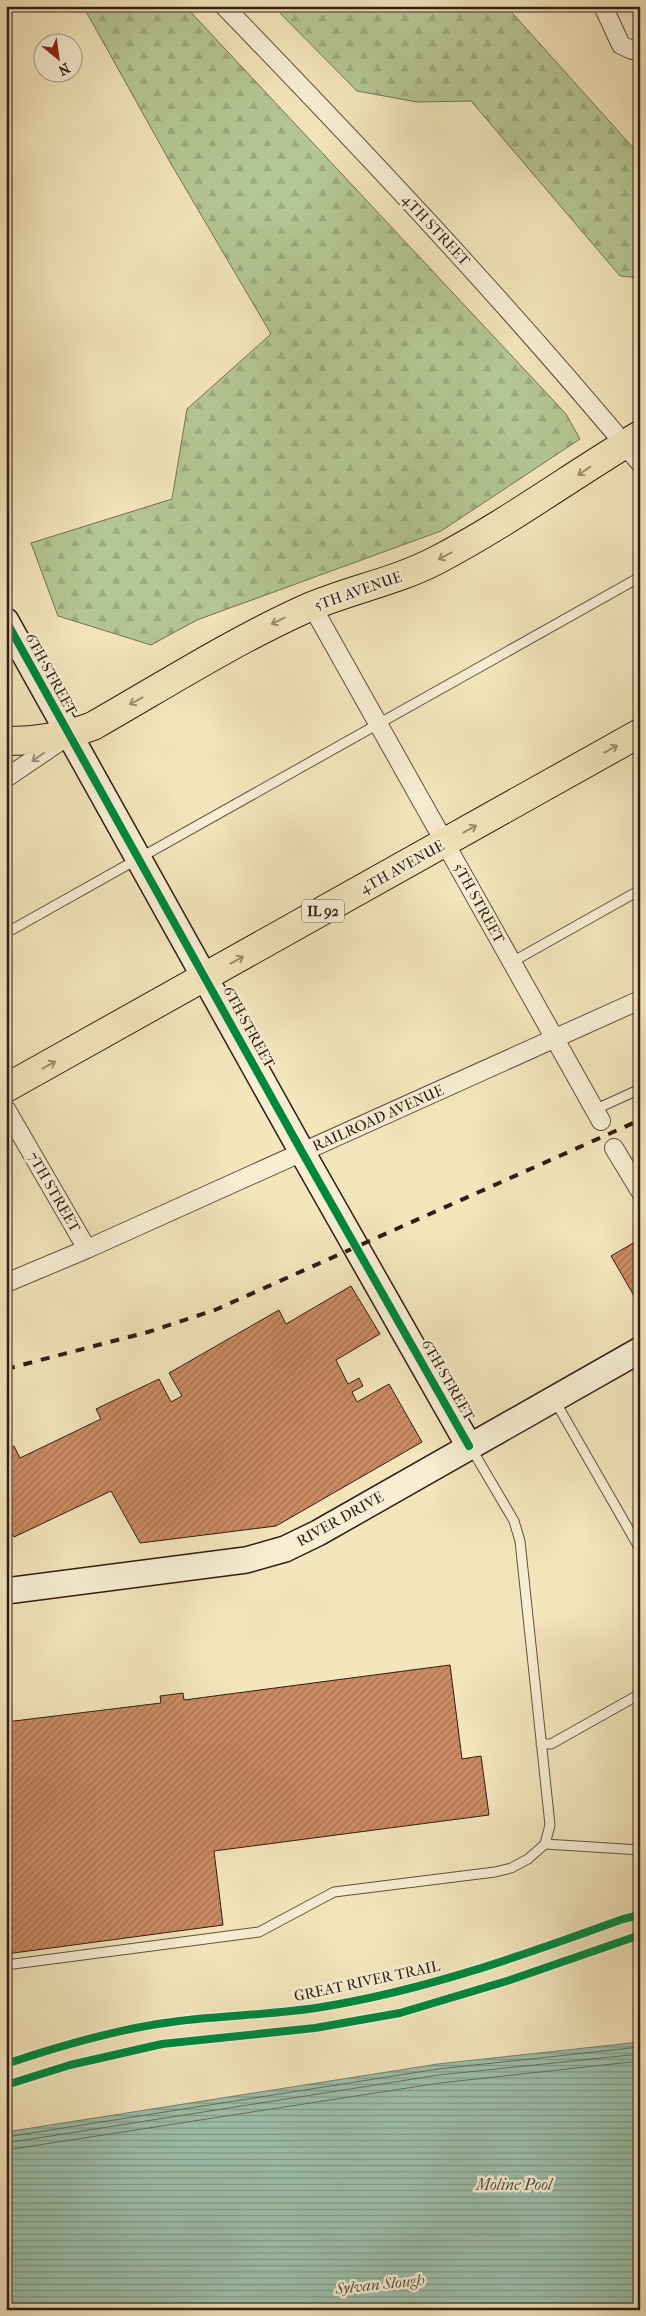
<svg xmlns="http://www.w3.org/2000/svg" width="646" height="2316" viewBox="0 0 646 2316" font-family="'IM FELL French Canon',serif">
  <defs>
    <pattern id="forest-firs" width="22" height="20" patternUnits="userSpaceOnUse" patternTransform="scale(1.25)"><rect width="22" height="20" fill="#b5c694"/><path d="M5 1l3.5 6h-7zM16 11l3.5 6h-7z" fill="#9caa7f"/></pattern>
    <pattern id="water-rules" width="6" height="5" patternUnits="userSpaceOnUse" patternTransform="scale(1.25)"><rect width="6" height="5" fill="#9dc0ab"/><path d="M0 2.5h6" fill="none" stroke="#819b8a"/></pattern>
    <pattern id="building-hatch" width="6" height="6" patternUnits="userSpaceOnUse" patternTransform="scale(1.25)"><rect width="6" height="6" fill="#cc8b64"/><path d="M-1 1l2-2M0 6l6-6M5 7l2-2" fill="none" stroke="#a67151"/></pattern>
  </defs>
  <rect width="100%" height="100%" fill="#f3e5bc"/>
  <filter id="stains"><feTurbulence type="fractalNoise" baseFrequency=".004" numOctaves="4"/><feColorMatrix values="0 0 0 0 .2 0 0 0 0 .09 0 0 0 0 .02 0 0 0 .5 -.17"/></filter>
  <radialGradient id="worn" r=".72"><stop offset=".6" stop-color="#630" stop-opacity="0"/><stop offset="1" stop-color="#630" stop-opacity=".3"/></radialGradient>
  <!-- forest -->
  <path fill="url(#forest-firs)" stroke="#737254" d="M 83,6 L 185,6 L 566,414 L 580,439 L 441,531 L 197,620 L 151,645 L 58,616 L 31,543 L 172,499 L 187,409 L 271,334 L 170,162 Z
    M 273,6 L 506,6 L 636,151 L 640,151 L 640,278 L 620,276 L 471,101 L 417,102 L 357,91 Z"/>
  <!-- water -->
  <path fill="url(#water-rules)" stroke="#727f6f" d="M 640,2042 L 640,2310 L 6,2310 L 6,2132 L 438,2064 Z"/>
  <g fill="none" stroke-linecap="round" stroke-linejoin="round">
    <!-- shore -->
    <path stroke="#676e60" stroke-width="1" d="M 6,2137 L 438,2069 L 640,2047
      M 6,2143 L 439,2075 L 640,2054
      M 6,2150 L 440,2083 L 640,2061"/>
  </g>
  <!-- building -->
  <path fill="url(#building-hatch)" stroke="#311d14" d="M 635,1242 L 640,1250 L 640,1306 L 611,1256 Z
    M 351,1286 L 380,1334 L 336,1360 L 348,1384 L 359,1378 L 363,1386 L 352,1392 L 357,1402 L 389,1384 L 422,1442 L 276,1526 L 140,1543 L 111,1491 L 14,1537 L 6,1520 L 6,1450 L 14,1446 L 20,1458 L 101,1419 L 96,1409 L 159,1379 L 171,1402 L 182,1396 L 169,1373 L 279,1310 L 286,1324 Z
    M 450,1665 L 462,1759 L 481,1756 L 489,1815 L 214,1851 L 223,1925 L 6,1954 L 6,1722 L 161,1703 L 160,1696 L 183,1693 L 184,1700 Z"/>
  <g fill="none" stroke-linecap="round" stroke-linejoin="round">
    <defs>
      <path id="lane" d="M 6,933 L 640,577
        M 512,962 L 640,890
        M 594,1110 L 640,1089
        M 555,1401 L 640,1549
        M 541,1744 L 551,1744 L 640,1694
        M 545,1844 L 640,1850
        M 6,1965 L 259,1932 L 334,1892 L 495,1872 L 511,1868 L 528,1859 L 545,1844 L 550,1825 L 520,1541 L 514,1521 L 471,1448"/>
      <path id="street" d="M 224,6 C 367,154 508,304 640,463
        M 603,6 L 621,45 L 632,50 L 640,49
        M 312,606 L 601,1121
        M 6,778 L 65,738
        M 6,1109 L 87,1249
        M 614,1148 L 640,1191
        M 6,1283 L 87,1249 L 640,1000"/>
      <path id="secondary" d="M 6,621 L 302,1152 L 469,1446
        M 6,1591 L 246,1560 L 285,1549 L 318,1533 L 640,1350"/>
      <path id="primary" d="M 6,741 C 37,741 64,737 93,726 C 163,686 232,642 305,609 C 348,590 395,582 437,560 C 508,523 571,476 640,435
        M 6,1088 L 640,733"/>
    </defs>
    <!-- lane casing -->
    <use href="#lane" stroke="#624f3e" stroke-width="11"/>
    <!-- street casing -->
    <use href="#street" stroke="#624f3e" stroke-width="20"/>
    <!-- secondary casing -->
    <use href="#secondary" stroke="#311d14" stroke-width="28"/>
    <!-- primary casing -->
    <use href="#primary" stroke="#311d14" stroke-width="30"/>
    <!-- lane -->
    <use href="#lane" stroke="#f7eed3" stroke-width="9"/>
    <!-- street -->
    <use href="#street" stroke="#f7eed3" stroke-width="18"/>
    <!-- secondary -->
    <use href="#secondary" stroke="#f7eed3" stroke-width="25"/>
    <!-- primary -->
    <use href="#primary" stroke="#f3e5bc" stroke-width="28"/>
    <!-- rail -->
    <path stroke="#311d14" stroke-width="4" stroke-dasharray="9 9" stroke-linecap="butt" d="M 6,1369 L 148,1332 L 215,1310 L 640,1120"/>
    <defs>
      <path id="cycleway" d="M 6,621 L 302,1152 L 469,1446
        M 6,2064 C 62,2045 120,2028 179,2021 C 226,2015 274,2015 322,2007 C 426,1990 524,1955 623,1919 L 640,1915
        M 6,2085 L 70,2065 L 162,2044 L 315,2028 L 400,2013 L 510,1980 L 640,1935"/>
    </defs>
    <!-- cycleway casing -->
    <use href="#cycleway" stroke="#f7eed3" stroke-width="11"/>
    <!-- cycleway -->
    <use href="#cycleway" stroke="#00873e" stroke-width="8"/>
  </g>
  <!-- one-way arrows -->
  <defs><path id="oneway-shaft" d="M-6 0H5M1.5-3L5.5 0L1.5 3" fill="none" stroke-width="1.6" stroke-linecap="round" stroke-linejoin="round" transform="scale(1.25)"/></defs>
  <g stroke="#9c8b70">
    <use href="#oneway-shaft" transform="translate(584 471) rotate(146)"/>
    <use href="#oneway-shaft" transform="translate(445 556) rotate(152)"/>
    <use href="#oneway-shaft" transform="translate(278 621) rotate(154)"/>
    <use href="#oneway-shaft" transform="translate(136 701) rotate(151)"/>
    <use href="#oneway-shaft" transform="translate(611 749) rotate(-29)"/>
    <use href="#oneway-shaft" transform="translate(470 829) rotate(-29)"/>
    <use href="#oneway-shaft" transform="translate(237 960) rotate(-29)"/>
    <use href="#oneway-shaft" transform="translate(49 1065) rotate(-29)"/>
  </g>
  <use stroke="#9e907d" href="#oneway-shaft" transform="translate(38 757) rotate(145)"/>
  <g text-anchor="middle" dominant-baseline="central" stroke-width="5" stroke-linejoin="round" paint-order="stroke">
    <!-- shield labels -->
    <rect fill="#f7eed3" stroke="#6c5c4d" stroke-width="1" x="302" y="899.5" width="42" height="23" rx="4"/>
    <g font-size="14" font-weight="bold" fill="#311d14">
      <text x="323" y="911">IL 92</text>
    </g>
    <!-- street labels -->
    <g font-size="15" fill="#311d14" stroke="#f7eed3">
      <text transform="translate(436 230) rotate(47)">4TH STREET</text>
      <text transform="translate(358 591) rotate(-19)">5TH AVENUE</text>
      <text transform="translate(51 674) rotate(61)">6TH STREET</text>
      <text transform="translate(402 867) rotate(-29)">4TH AVENUE</text>
      <text transform="translate(479 903) rotate(61)">5TH STREET</text>
      <text transform="translate(249 1027) rotate(61)">6TH STREET</text>
      <text transform="translate(378 1118) rotate(-24)">RAILROAD AVENUE</text>
      <text transform="translate(54 1192) rotate(60)">7TH STREET</text>
      <text transform="translate(448 1380) rotate(60)">6TH STREET</text>
      <text transform="translate(340 1519) rotate(-29)">RIVER DRIVE</text>
      <text transform="translate(367 1981) rotate(-12)">GREAT RIVER TRAIL</text>
    </g>
    <!-- water labels -->
    <g font-size="16" font-style="italic" fill="#514e41" stroke="#f7eed3">
      <text x="514" y="2184">Moline Pool</text>
      <text transform="translate(380 2284) rotate(-6)">Sylvan Slough</text>
    </g>
  </g>
  <!-- margin -->
  <rect width="646" height="2316" fill="none" stroke="#f3e5bc" stroke-width="25"/>
  <rect x="8" y="8" width="631" height="2301" fill="none" stroke="#311d14" stroke-width="2.5"/>
  <rect x="12" y="12" width="621" height="2291" fill="none" stroke="#311d14"/>
  <!-- north arrow -->
  <g transform="translate(58 58) rotate(151)"><circle r="24" fill="#f7eed3" stroke="#a89a87"/>
  <path d="M0-4L9 19L0 12L-9 19Z" fill="#8f2418"/>
  <text y="-8" font-size="14" font-weight="bold" text-anchor="middle" fill="#311d14">N</text>
  </g>
  <rect width="100%" height="100%" filter="url(#stains)"/>
  <rect width="100%" height="100%" fill="url(#worn)"/>
</svg>
